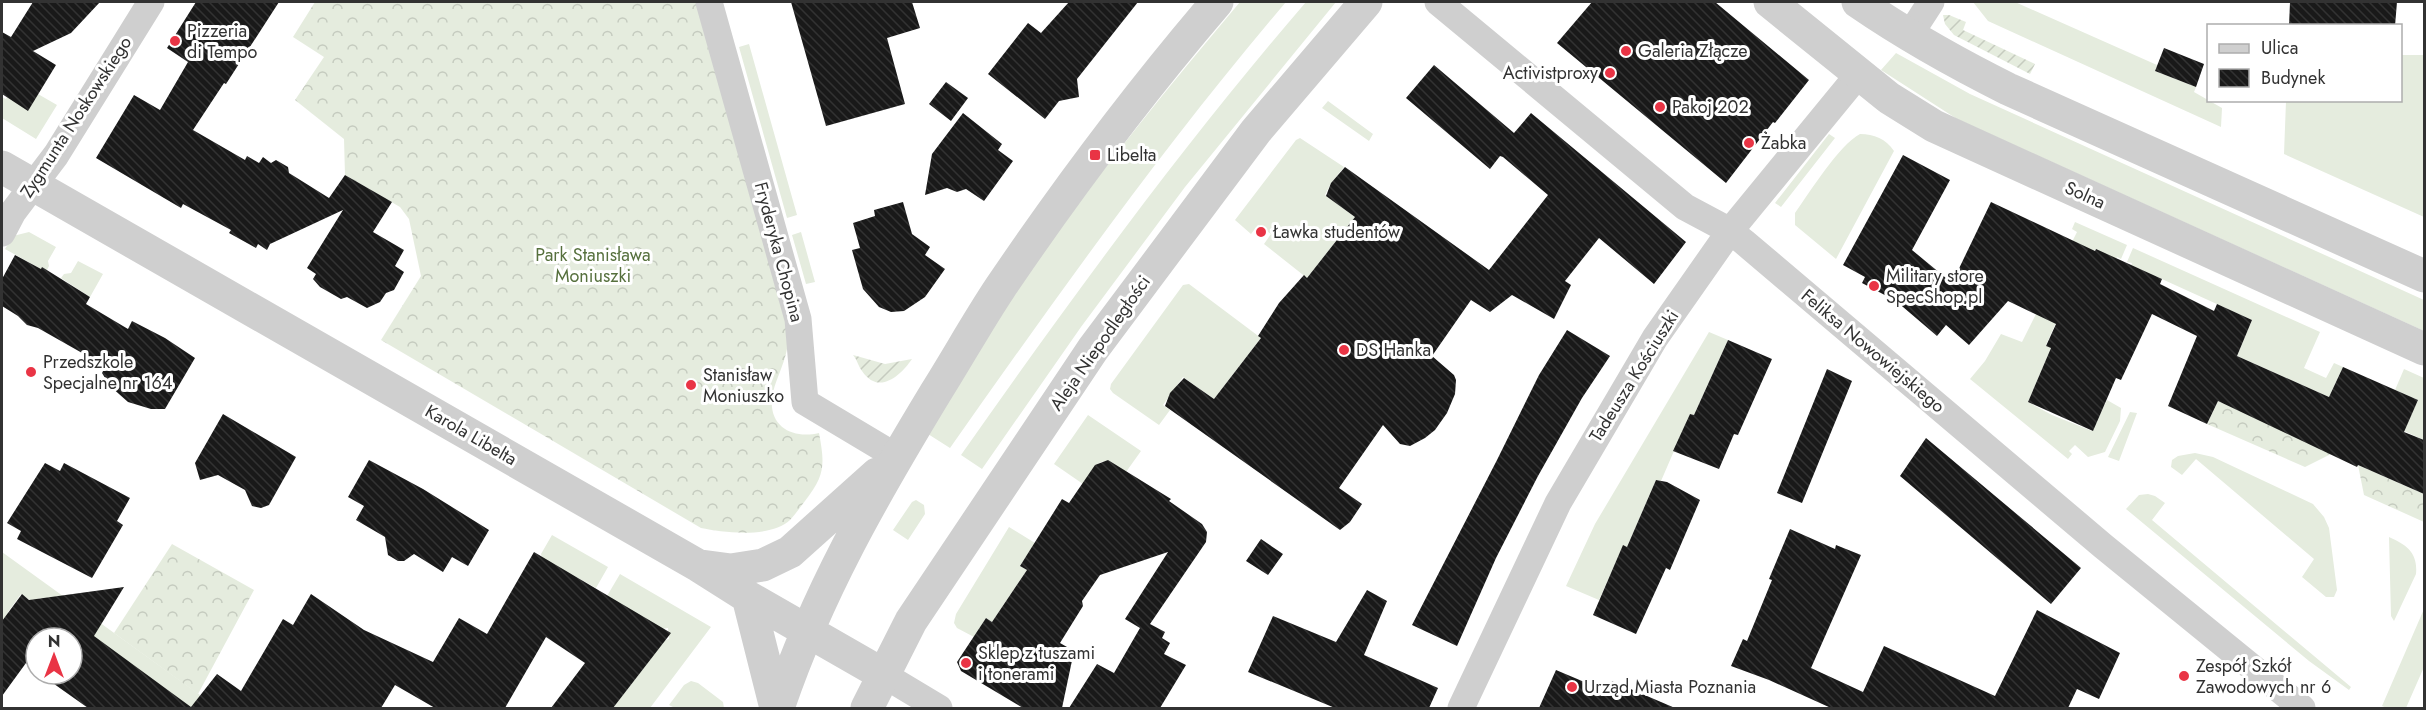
<svg xmlns="http://www.w3.org/2000/svg" width="2426" height="710" viewBox="0 0 2426 710" font-family="Jost,sans-serif">
  <defs>
    <pattern id="forest-crowns" width="20" height="18" patternUnits="userSpaceOnUse" patternTransform="scale(1.5)"><rect width="20" height="18" fill="#e5ecde"/><path d="M2 6a3 3 0 1 1 6 0M12 15a3 3 0 1 1 6 0" fill="none" stroke="#c5cbbf"/></pattern>
    <pattern id="garden-furrows" width="10" height="10" patternUnits="userSpaceOnUse" patternTransform="scale(1.5)"><rect width="10" height="10" fill="#e5ecde"/><path d="M-1 1l2-2M0 10L10 0M9 11l2-2" fill="none" stroke="#c5cbbf"/></pattern>
    <pattern id="building-back-hatch" width="6" height="6" patternUnits="userSpaceOnUse" patternTransform="scale(1.5)"><rect width="6" height="6" fill="#191919"/><path d="M-1 5l2 2M0 0l6 6M5-1l2 2" fill="none" stroke="#323232"/></pattern>
  </defs>
  <rect width="100%" height="100%" fill="#fff"/>
  <!-- grass -->
  <path fill="#e5ecde" d="M 1240,2 L 1286,2 C 1165,144 1057,296 950,448 L 928,434 C 956,389 982,341 1011,297 C 1081,194 1160,97 1240,2 Z
    M 1306,2 L 1336,2 L 1185,187 L 1081,327 L 982,469 L 961,455 C 1070,300 1182,146 1306,2 Z
    M 1973,2 L 2015,2 L 2157,65 L 2155,71 L 2196,87 L 2194,92 L 2222,108 L 2221,127 L 1988,21 Z
    M 749,44 L 797,215 L 787,218 L 739,47 Z
    M 1896,53 L 1970,94 L 2424,300 L 2424,331 L 1957,119 L 1881,70 Z
    M 2401,55 L 2424,55 L 2424,217 L 2284,154 L 2286,101 L 2400,100 Z
    M 38,94 L 57,105 L 36,139 L 2,118 L 2,97 L 6,99 L 7,97 L 28,110 Z
    M 1328,101 L 1373,134 L 1369,141 L 1322,108 Z
    M 1829,134 L 1835,138 L 1781,207 L 1775,203 Z
    M 1860,134 C 1874,134 1886,139 1894,151 L 1836,259 L 1795,225 L 1795,213 C 1810,192 1839,145 1860,134 Z
    M 1300,138 L 1344,167 L 1331,183 L 1325,195 L 1355,217 L 1307,278 L 1264,244 L 1271,234 L 1258,225 L 1251,234 L 1235,220 L 1296,140 Z
    M 2075,222 L 2127,245 L 2121,259 L 2117,257 L 2116,259 L 2095,249 L 2072,302 L 2066,300 L 2046,345 L 2051,348 L 2028,402 L 2052,415 L 2092,431 L 2107,400 L 2121,408 L 2120,421 L 2105,452 L 2088,457 L 2075,445 L 2069,451 L 2072,454 L 2068,459 L 1970,379 L 1985,361 L 2001,334 L 2022,342 L 2077,232 L 2072,229 Z
    M 29,232 L 56,247 L 48,261 L 49,266 L 47,270 L 41,269 L 5,249 L 13,236 Z
    M 801,232 L 815,282 L 806,284 L 792,235 Z
    M 2133,248 L 2320,332 L 2304,368 L 2326,378 L 2334,363 L 2343,367 L 2329,397 L 2237,356 L 2252,320 L 2131,265 L 2132,263 L 2127,262 Z
    M 78,261 L 103,274 L 90,297 L 61,278 L 64,274 L 71,273 Z
    M 1189,284 L 1261,338 L 1214,399 L 1183,377 L 1163,405 L 1170,410 L 1159,425 L 1113,393 L 1110,389 L 1111,384 L 1183,285 Z
    M 1709,332 L 1728,340 L 1694,415 L 1690,414 L 1661,481 L 1656,480 L 1627,547 L 1623,546 L 1599,600 L 1566,586 L 1595,524 Z
    M 2404,369 L 2424,378 L 2424,440 L 2404,431 L 2418,400 L 2395,390 Z
    M 2130,412 L 2137,413 L 2119,461 L 2108,457 Z
    M 1088,415 L 1141,451 L 1126,472 C 1101,454 1098,460 1083,484 L 1054,464 Z
    M 2195,453 L 2213,457 L 2313,504 L 2324,517 L 2329,528 L 2337,590 L 2334,597 L 2326,597 L 2302,577 L 2314,559 L 2196,459 L 2182,475 L 2171,467 L 2172,460 L 2178,456 Z
    M 2148,494 L 2155,496 L 2165,503 L 2152,520 L 2351,687 L 2349,690 L 2309,661 L 2126,509 L 2139,495 Z
    M 916,500 L 924,505 L 925,514 L 908,540 L 893,530 L 912,502 Z
    M 1009,527 L 1035,543 L 1020,566 L 1027,570 L 992,622 L 986,618 L 974,637 L 957,628 L 954,623 L 956,614 Z
    M 552,535 L 608,567 L 596,588 L 542,558 L 541,554 Z
    M 2389,537 C 2407,545 2418,553 2416,574 L 2394,621 L 2391,616 Z
    M 2,552 L 218,708 L 190,708 L 189,706 L 40,598 L 31,601 L 21,594 L 8,612 L 7,634 L 2,630 Z
    M 620,574 L 711,627 L 650,708 L 613,708 L 665,640 L 669,639 L 668,628 L 662,629 L 607,596 Z
    M 2424,609 L 2424,667 L 2406,708 L 2387,708 L 2382,706 Z
    M 691,681 L 698,683 L 723,702 L 724,708 L 675,708 L 669,705 L 684,685 Z"/>
  <!-- forest -->
  <path fill="url(#forest-crowns)" d="M 315,2 L 699,2 L 788,321 C 788,330 789,340 787,349 C 784,366 774,382 772,398 C 769,428 794,439 819,433 C 825,465 825,475 805,501 C 800,507 796,514 790,520 C 771,538 725,533 701,528 L 381,340 L 421,276 L 409,219 L 400,207 L 345,175 L 344,139 L 295,100 L 324,57 L 293,37 Z
    M 2218,401 L 2333,453 L 2305,467 L 2207,424 Z
    M 2358,465 L 2424,494 L 2424,522 L 2364,495 Z
    M 172,544 L 254,590 L 198,694 L 114,633 Z"/>
  <!-- garden -->
  <path fill="url(#garden-furrows)" d="M 1943,15 L 1949,15 L 1966,22 L 1963,30 L 2035,64 L 2030,74 L 1954,35 L 1945,24 Z
    M 853,355 L 885,364 L 912,359 C 901,375 879,396 862,371 C 858,366 858,361 853,355 Z"/>
  <!-- building -->
  <path fill="url(#building-back-hatch)" d="M 33,2 L 100,2 L 71,33 L 33,51 L 56,65 L 28,111 L 2,94 L 2,32 L 11,37 Z
    M 196,2 L 279,2 L 226,84 L 224,83 L 193,130 L 245,160 L 247,156 L 259,163 L 263,157 L 271,163 L 276,160 L 288,167 L 289,173 L 329,198 L 345,175 L 392,202 L 373,232 L 404,250 L 395,266 L 404,272 L 394,290 L 386,293 L 380,302 L 367,308 L 347,297 L 341,299 L 320,287 L 313,279 L 316,274 L 307,268 L 343,210 L 270,244 L 267,250 L 258,244 L 256,248 L 229,233 L 231,230 L 183,204 L 181,208 L 96,158 L 134,95 L 160,110 L 188,62 L 167,48 Z
    M 791,2 L 912,2 L 920,28 L 887,38 L 905,104 L 826,126 Z
    M 1069,2 L 1138,2 L 1077,79 L 1079,97 L 1059,101 L 1045,119 L 988,74 L 1028,23 L 1041,33 Z
    M 1592,2 L 1715,2 L 1809,80 L 1775,123 L 1773,122 L 1726,183 L 1557,43 Z
    M 2290,2 L 2397,2 L 2395,26 L 2289,26 Z
    M 2164,48 L 2204,64 L 2196,87 L 2155,71 Z
    M 1434,65 L 1514,133 L 1531,113 L 1686,242 L 1654,284 L 1599,238 L 1565,281 L 1571,285 L 1554,319 L 1512,295 L 1490,312 L 1471,300 L 1432,356 L 1454,375 L 1456,380 L 1455,394 L 1447,413 L 1435,430 L 1425,438 L 1410,446 L 1400,444 L 1383,425 L 1339,488 L 1362,504 L 1350,522 L 1340,530 L 1165,406 L 1170,393 L 1184,378 L 1214,399 L 1261,338 L 1258,336 L 1279,303 L 1304,275 L 1307,278 L 1355,217 L 1326,196 L 1331,183 L 1345,167 L 1489,270 L 1548,195 L 1503,157 L 1500,156 L 1490,169 L 1406,98 Z
    M 946,82 L 968,98 L 951,121 L 929,104 Z
    M 963,113 L 1002,144 L 998,150 L 1013,161 L 984,201 L 966,189 L 957,192 L 947,188 L 925,195 L 932,154 Z
    M 1903,155 L 1950,180 L 1912,250 L 1952,283 L 1991,202 L 2095,251 L 2096,249 L 2162,279 L 2160,284 L 2214,311 L 2217,304 L 2252,320 L 2237,356 L 2329,397 L 2343,367 L 2418,400 L 2404,432 L 2424,440 L 2424,494 L 2358,465 L 2357,467 L 2218,401 L 2207,424 L 2168,406 L 2197,336 L 2152,314 L 2121,380 L 2116,378 L 2093,431 L 2028,402 L 2051,348 L 2046,346 L 2056,324 L 2008,301 L 1969,345 L 1946,325 L 1937,336 L 1896,301 L 1862,283 L 1865,277 L 1843,265 Z
    M 903,202 L 912,234 L 930,247 L 925,255 L 945,269 L 925,297 L 904,311 L 891,312 L 879,307 L 863,289 L 852,250 L 860,248 L 853,223 L 875,216 L 874,210 Z
    M 15,255 L 41,269 L 42,267 L 90,297 L 86,304 L 128,329 L 132,321 L 165,338 L 195,358 L 165,409 L 151,409 L 128,402 L 110,386 L 102,373 L 105,367 L 98,362 L 38,328 L 27,325 L 18,316 L 2,306 L 2,279 Z
    M 1567,330 L 1610,356 L 1582,398 L 1538,476 L 1496,558 L 1457,646 L 1412,625 L 1497,460 L 1539,375 Z
    M 1728,340 L 1772,359 L 1738,435 L 1734,434 L 1719,469 L 1673,451 L 1690,414 L 1694,415 Z
    M 1827,369 L 1852,381 L 1802,503 L 1777,493 Z
    M 223,414 L 296,457 L 269,505 L 261,508 L 252,506 L 245,490 L 218,475 L 200,480 L 195,463 Z
    M 1926,438 L 2081,568 L 2051,604 L 1900,476 Z
    M 369,460 L 423,489 L 489,530 L 468,566 L 452,557 L 443,572 L 414,554 L 404,561 L 398,561 L 388,555 L 385,537 L 356,520 L 364,506 L 348,497 Z
    M 1108,460 L 1171,499 L 1169,501 L 1202,524 L 1207,532 L 1206,542 L 1150,624 L 1165,632 L 1162,638 L 1170,643 L 1164,654 L 1186,665 L 1160,708 L 1069,708 L 1097,664 L 1114,673 L 1140,628 L 1125,619 L 1168,552 L 1100,575 L 1082,601 L 1083,606 L 1060,643 L 1074,651 L 1062,708 L 1023,708 L 961,671 L 957,662 L 986,618 L 992,622 L 1027,570 L 1020,566 L 1062,499 L 1069,503 L 1095,465 Z
    M 45,463 L 60,471 L 64,463 L 130,498 L 117,521 L 123,525 L 92,578 L 17,539 L 21,531 L 7,523 Z
    M 1656,480 L 1667,482 L 1700,500 L 1670,570 L 1666,568 L 1636,634 L 1593,615 L 1623,545 L 1627,547 Z
    M 1790,529 L 1835,549 L 1836,545 L 1861,555 L 1811,668 L 1863,692 L 1884,646 L 1995,696 L 2037,610 L 2120,653 L 2099,699 L 2077,689 L 2068,708 L 1831,708 L 1769,680 L 1731,666 L 1743,639 L 1747,641 L 1772,580 L 1769,579 Z
    M 1261,539 L 1283,554 L 1268,575 L 1246,561 Z
    M 534,552 L 671,633 L 613,708 L 551,708 L 585,663 L 546,637 L 505,708 L 435,708 L 395,685 L 381,708 L 88,708 L 40,674 L 72,674 L 72,638 L 36,638 L 36,671 L 26,663 L 2,696 L 2,621 L 22,594 L 29,600 L 124,587 L 94,636 L 191,707 L 217,674 L 241,691 L 283,619 L 293,625 L 311,594 L 364,630 L 433,662 L 459,618 L 487,634 Z
    M 1367,590 L 1387,601 L 1364,655 L 1438,688 L 1429,708 L 1335,708 L 1248,672 L 1273,616 L 1336,642 Z
    M 1556,670 L 1608,692 L 1612,681 L 1675,708 L 1539,708 Z"/>
  <g fill="none" stroke-linecap="round" stroke-linejoin="round">
    <!-- minor -->
    <path stroke="#cfcfcf" stroke-width="27" d="M 709,2 L 798,319 L 805,402 L 897,457
      M 1438,2 L 1685,207 L 1730,231 L 1744,242 L 2103,546 L 2302,708
      M 1909,36 L 1931,2
      M 2,233 L 13,212 L 56,155 L 151,2
      M 884,675 L 939,708
      M 1461,708 L 1558,503 L 1655,338 L 1730,231 L 1858,75"/>
    <!-- tertiary -->
    <path stroke="#cfcfcf" stroke-width="33" d="M 1770,2 L 1889,98 L 1934,126 L 2424,349
      M 1858,2 C 1906,35 1956,63 2008,89 L 2424,276
      M 2,167 L 699,566 L 748,597 L 884,675
      M 701,566 L 731,570 L 763,565 L 790,552 L 877,474
      M 748,597 L 776,708
      M 778,708 C 817,593 873,496 936,392 C 958,357 978,321 1000,288 C 1067,189 1140,92 1217,2
      M 867,708 L 911,621 L 1093,349 L 1256,131 L 1366,2"/>
  </g>
  <!-- markers -->
  <g fill="#e93445" stroke="#fff" stroke-width="2">
    <circle cx="175" cy="41" r="6"/>
    <circle cx="1626" cy="51" r="6"/>
    <circle cx="1610" cy="73" r="6"/>
    <circle cx="1660" cy="107" r="6"/>
    <circle cx="1749" cy="143" r="6"/>
    <rect x="1089" y="149" width="12" height="12" rx="3"/>
    <circle cx="1261" cy="232" r="6"/>
    <circle cx="1874" cy="286" r="6"/>
    <circle cx="1344" cy="350" r="6"/>
    <circle cx="31" cy="372" r="6"/>
    <circle cx="691" cy="385" r="6"/>
    <circle cx="966" cy="663" r="6"/>
    <circle cx="2184" cy="676" r="6"/>
    <circle cx="1572" cy="687" r="6"/>
  </g>
  <g text-anchor="middle" dominant-baseline="central" stroke-width="6" stroke-linejoin="round" paint-order="stroke">
    <!-- poi labels -->
    <g font-size="18" fill="#323232" stroke="#fff" text-anchor="start">
      <text x="187" y="31">Pizzeria<tspan x="187" dy="21">di Tempo</tspan></text>
      <text x="1638" y="51">Galeria Złącze</text>
      <text x="1598" y="73" text-anchor="end">Activistproxy</text>
      <text x="1672" y="107">Pakoj 202</text>
      <text x="1761" y="143">Żabka</text>
      <text x="1107" y="155">Libelta</text>
      <text x="1273" y="232">Ławka studentów</text>
      <text x="1886" y="276">Military store<tspan x="1886" dy="21">SpecShop.pl</tspan></text>
      <text x="1356" y="350">DS Hanka</text>
      <text x="43" y="362">Przedszkole<tspan x="43" dy="21">Specjalne nr 164</tspan></text>
      <text x="703" y="375">Stanisław<tspan x="703" dy="21">Moniuszko</tspan></text>
      <text x="978" y="653">Sklep z tuszami<tspan x="978" dy="21">i tonerami</tspan></text>
      <text x="2196" y="666">Zespół Szkół<tspan x="2196" dy="21">Zawodowych nr 6</tspan></text>
      <text x="1584" y="687">Urząd Miasta Poznania</text>
    </g>
    <!-- street labels -->
    <g font-size="18" fill="#323232" stroke="#fff">
      <text transform="translate(76 117) rotate(-57)">Zygmunta Noskowskiego</text>
      <text transform="translate(2085 195) rotate(24)">Solna</text>
      <text transform="translate(779 252) rotate(75)">Fryderyka Chopina</text>
      <text transform="translate(1100 343) rotate(-55)">Aleja Niepodległości</text>
      <text transform="translate(1873 351) rotate(40)">Feliksa Nowowiejskiego</text>
      <text transform="translate(1634 376) rotate(-58)">Tadeusza Kościuszki</text>
      <text transform="translate(471 435) rotate(30)">Karola Libelta</text>
    </g>
    <!-- park labels -->
    <g font-size="18" fill="#56703d" stroke="#fff">
      <text x="593" y="255">Park Stanisława<tspan x="593" dy="21">Moniuszki</tspan></text>
    </g>
  </g>
  <!-- border -->
  <rect width="2426" height="710" fill="none" stroke="#323232" stroke-width="6"/>
  <!-- legend -->
  <rect x="2207" y="24" width="195" height="78" fill="#ffffff" stroke="#adadad" stroke-width="1.5"/>
  <rect x="2219" y="44" width="30" height="9" fill="#cfcfcf" stroke="#adadad" stroke-width="1.5"/>
  <text x="2261" y="54" font-size="18" fill="#323232">Ulica</text>
  <rect x="2219" y="69" width="30" height="18" fill="url(#building-back-hatch)" stroke="#adadad" stroke-width="1.5"/>
  <text x="2261" y="84" font-size="18" fill="#323232">Budynek</text>
  <!-- north arrow -->
  <g transform="translate(54 656)"><circle r="28" fill="#ffffff" stroke="#adadad" stroke-width="1.5"/>
  <path d="M0-4.5L10 22L0 15L-10 22Z" fill="#e93445"/>
  <text y="-9" font-size="16" font-weight="bold" text-anchor="middle" fill="#323232">N</text>
  </g>
</svg>
